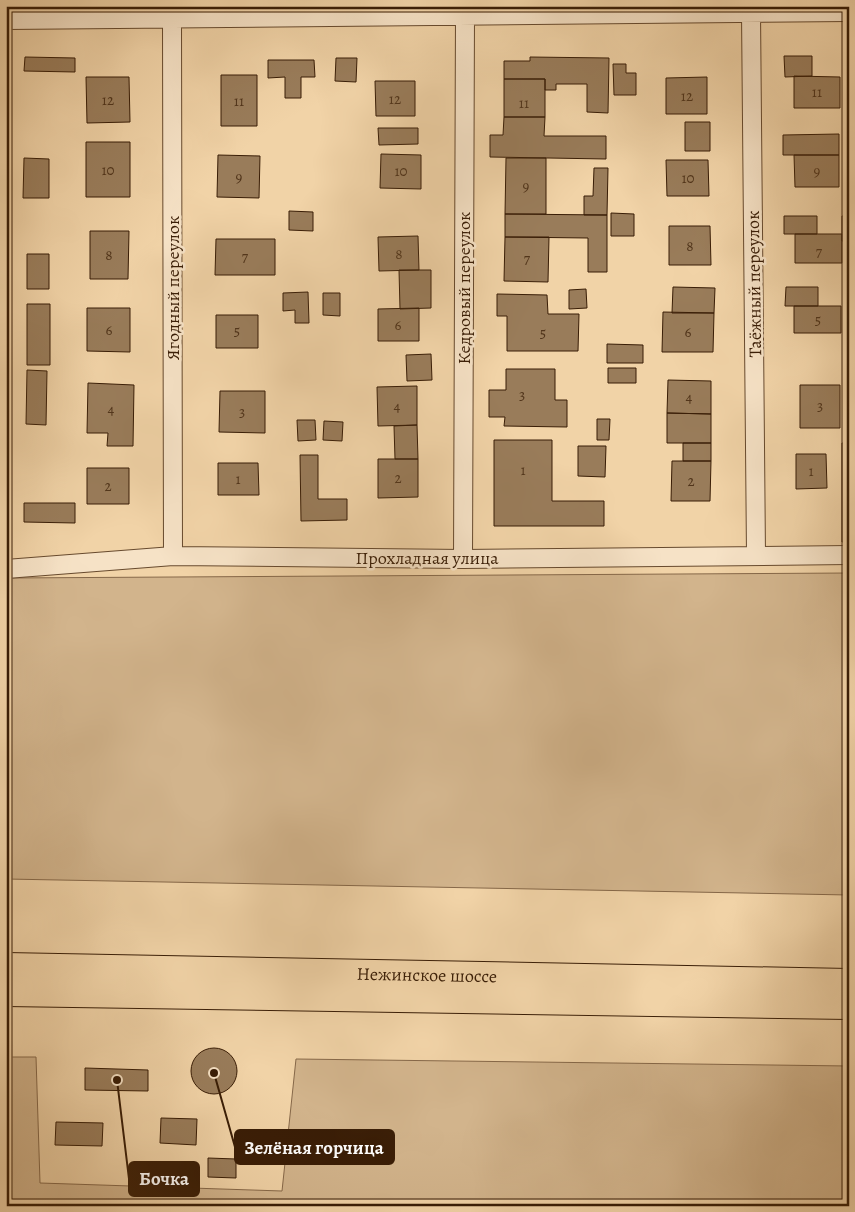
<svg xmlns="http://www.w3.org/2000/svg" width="855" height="1212" viewBox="0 0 855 1212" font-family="Alegreya,serif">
  <rect width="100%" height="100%" fill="#f1d3a7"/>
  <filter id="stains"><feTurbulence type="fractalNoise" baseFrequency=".004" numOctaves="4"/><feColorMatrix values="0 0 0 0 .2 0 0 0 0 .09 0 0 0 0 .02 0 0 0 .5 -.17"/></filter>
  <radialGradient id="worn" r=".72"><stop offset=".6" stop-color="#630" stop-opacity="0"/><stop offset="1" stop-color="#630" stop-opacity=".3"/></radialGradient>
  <!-- green -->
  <path fill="#d2b48c" stroke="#866849" d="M 849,573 L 849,895 L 6,879 L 6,578 Z
    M 6,1057 L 36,1057 L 40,1183 L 282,1191 L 296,1059 L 849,1066 L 849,1206 L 6,1206 Z"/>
  <!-- building -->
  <path fill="#997c5a" stroke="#391d06" d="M 784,56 L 812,56 L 812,76 L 785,77 Z
    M 25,57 L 75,58 L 75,72 L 24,71 Z
    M 530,57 L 609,58 L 608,113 L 587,112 L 587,84 L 556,84 L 556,90 L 545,90 L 545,79 L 504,79 L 504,61 L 530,61 Z
    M 336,58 L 357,58 L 356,82 L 335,81 Z
    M 268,60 L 314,60 L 315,77 L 301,77 L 301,98 L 285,98 L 285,77 L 268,78 Z
    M 613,64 L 626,64 L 626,73 L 636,73 L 636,95 L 614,95 Z
    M 221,75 L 257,75 L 257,126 L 221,126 Z
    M 794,76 L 840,77 L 840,108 L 794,108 Z
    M 86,77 L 129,77 L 130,122 L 87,123 Z
    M 707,77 L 707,114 L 666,114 L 666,78 Z
    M 504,79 L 545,79 L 545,117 L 504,117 Z
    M 375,81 L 415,81 L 415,116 L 376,116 Z
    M 504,117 L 545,117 L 544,136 L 606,136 L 606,159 L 490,157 L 490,135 L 503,135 Z
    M 685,122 L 710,122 L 710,151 L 685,151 Z
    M 378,128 L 418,128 L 418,144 L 379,145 Z
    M 839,134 L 839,155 L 783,155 L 783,135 Z
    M 86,142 L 130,142 L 130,197 L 86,197 Z
    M 381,154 L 421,155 L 421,189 L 380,188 Z
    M 218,155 L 260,156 L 259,198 L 217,197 Z
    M 794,155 L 839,155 L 839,187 L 795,187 Z
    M 24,158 L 49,159 L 49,198 L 23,198 Z
    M 506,158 L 546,158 L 546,214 L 505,214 Z
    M 666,160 L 708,160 L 709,196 L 667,196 Z
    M 594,168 L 608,168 L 607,215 L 584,215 L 584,196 L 593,196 Z
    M 289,211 L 313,212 L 313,231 L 289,230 Z
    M 611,213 L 634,214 L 634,236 L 611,236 Z
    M 505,214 L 607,215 L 607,272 L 588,272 L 588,238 L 505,237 Z
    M 784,216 L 817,216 L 817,234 L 784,234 Z
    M 842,216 L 849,216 L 849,241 L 842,241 Z
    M 669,226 L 710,226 L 711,265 L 669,265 Z
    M 90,231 L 129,231 L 128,279 L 90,279 Z
    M 795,234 L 842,234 L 842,263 L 795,263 Z
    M 418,236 L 419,270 L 379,271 L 378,237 Z
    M 505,237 L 549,237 L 548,282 L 504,281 Z
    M 216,239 L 275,239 L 275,275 L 215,275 Z
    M 27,254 L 49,254 L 49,289 L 27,289 Z
    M 399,270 L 431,270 L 431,308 L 400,309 Z
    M 673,287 L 715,288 L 714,313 L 672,313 Z
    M 786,287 L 818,287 L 818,306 L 785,306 Z
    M 586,289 L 587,308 L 569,309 L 569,290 Z
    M 308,292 L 309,323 L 295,323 L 295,310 L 283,311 L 283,293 Z
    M 323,293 L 340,293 L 340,316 L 323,315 Z
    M 497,294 L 547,295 L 548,314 L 579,314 L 578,351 L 507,351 L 507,316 L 497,316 Z
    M 27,304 L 50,304 L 50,365 L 27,365 Z
    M 794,306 L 841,306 L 841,333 L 794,333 Z
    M 87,308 L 130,308 L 130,352 L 87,351 Z
    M 419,308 L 419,341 L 378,341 L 378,309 Z
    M 663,312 L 714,313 L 713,352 L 662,352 Z
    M 216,315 L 258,315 L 258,348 L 216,348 Z
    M 607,344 L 643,345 L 643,363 L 607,363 Z
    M 431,354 L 432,380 L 407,381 L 406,355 Z
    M 608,368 L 636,368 L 636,383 L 608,383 Z
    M 506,369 L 555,369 L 555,400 L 567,400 L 567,427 L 504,426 L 505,417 L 489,417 L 489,390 L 506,390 Z
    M 27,370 L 47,371 L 46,425 L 26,424 Z
    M 668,380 L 711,381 L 711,414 L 667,413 Z
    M 88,383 L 134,385 L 133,446 L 107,446 L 108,433 L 87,433 Z
    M 800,385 L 840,385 L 840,428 L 800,428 Z
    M 417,386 L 417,425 L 378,426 L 377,387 Z
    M 220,391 L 265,391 L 265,433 L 219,432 Z
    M 667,413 L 711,414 L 711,443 L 667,443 Z
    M 597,419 L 610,419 L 609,440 L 597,440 Z
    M 297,420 L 315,420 L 316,440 L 298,441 Z
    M 324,421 L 343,422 L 342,441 L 323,440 Z
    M 417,425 L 418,459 L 395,459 L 394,426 Z
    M 494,440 L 552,440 L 552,501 L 604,501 L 604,526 L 494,526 Z
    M 683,443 L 711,443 L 711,461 L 683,461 Z
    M 842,443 L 849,443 L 849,541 L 842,542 Z
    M 578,446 L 606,446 L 605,477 L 578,476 Z
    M 796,454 L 826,454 L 827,488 L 796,489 Z
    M 300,455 L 318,455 L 318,499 L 347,499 L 347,520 L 301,521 Z
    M 378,459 L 418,459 L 418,497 L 378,498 Z
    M 672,461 L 711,461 L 710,501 L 671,501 Z
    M 218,463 L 258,463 L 259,495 L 218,495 Z
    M 87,468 L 129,468 L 129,504 L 87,504 Z
    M 24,503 L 75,503 L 75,523 L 24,522 Z
    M191 1071a23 23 0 1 1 46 0a23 23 0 1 1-46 0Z
    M 85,1068 L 148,1070 L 148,1091 L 85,1090 Z
    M 161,1118 L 197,1119 L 196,1145 L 160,1143 Z
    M 56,1122 L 103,1123 L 102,1146 L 55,1145 Z
    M 208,1158 L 236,1159 L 236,1178 L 208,1177 Z"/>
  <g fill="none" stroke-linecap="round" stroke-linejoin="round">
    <defs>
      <path id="minor" d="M 751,13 L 756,555
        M 6,20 L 849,12
        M 172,20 L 173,556
        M 463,559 L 465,16
        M 6,569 L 173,556 L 463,559 L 849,555"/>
      <g id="primary">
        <path id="s1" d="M 6,967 L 849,983"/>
        <path d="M 6,992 L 849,1005"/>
      </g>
    </defs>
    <!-- minor casing -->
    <use href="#minor" stroke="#674a2e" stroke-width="20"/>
    <!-- primary casing -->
    <use href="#primary" stroke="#391d06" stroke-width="30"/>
    <!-- minor -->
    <use href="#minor" stroke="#f6e2c6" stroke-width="18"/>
    <!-- primary -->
    <use href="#primary" stroke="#f1d3a7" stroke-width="28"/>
  </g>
  <g text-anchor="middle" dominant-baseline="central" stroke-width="5" stroke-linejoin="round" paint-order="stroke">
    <!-- number labels -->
    <g font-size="15" fill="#51351b">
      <text x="817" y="92">11</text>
      <text x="687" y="96">12</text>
      <text x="395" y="99">12</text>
      <text x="108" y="100">12</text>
      <text x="239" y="101">11</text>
      <text x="524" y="103">11</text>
      <text x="108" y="170">10</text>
      <text x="401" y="171">10</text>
      <text x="817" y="171">9</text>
      <text x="239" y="177">9</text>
      <text x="688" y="178">10</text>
      <text x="526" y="186">9</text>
      <text x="690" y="246">8</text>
      <text x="819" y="252">7</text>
      <text x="399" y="254">8</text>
      <text x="109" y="255">8</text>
      <text x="245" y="257">7</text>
      <text x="527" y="259">7</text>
      <text x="818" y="320">5</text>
      <text x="398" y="325">6</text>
      <text x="109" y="330">6</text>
      <text x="237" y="331">5</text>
      <text x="688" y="332">6</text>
      <text x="543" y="333">5</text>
      <text x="522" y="395">3</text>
      <text x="689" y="397">4</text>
      <text x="397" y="406">4</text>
      <text x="820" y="406">3</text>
      <text x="111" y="409">4</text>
      <text x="242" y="412">3</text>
      <text x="523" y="470">1</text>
      <text x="811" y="471">1</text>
      <text x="398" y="478">2</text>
      <text x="238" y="479">1</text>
      <text x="691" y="481">2</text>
      <text x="108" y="486">2</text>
    </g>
    <!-- street labels -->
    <g font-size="18" fill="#391d06" stroke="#f6e2c6">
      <text transform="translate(754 284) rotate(-91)">Таёжный переулок</text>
      <text transform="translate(173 288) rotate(-90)">Ягодный переулок</text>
      <text transform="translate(464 288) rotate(-90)">Кедровый переулок</text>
      <text x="427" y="558">Прохладная улица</text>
      <text stroke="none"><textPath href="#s1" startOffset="421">Нежинское шоссе</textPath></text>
    </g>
  </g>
  <!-- callouts -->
  <path fill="none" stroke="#391d06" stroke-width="2" d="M214 1073L235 1147M117 1080L129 1179"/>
  <g fill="#391d06" stroke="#f6e2c6" stroke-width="2">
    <circle cx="214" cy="1073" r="5"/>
    <circle cx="117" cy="1080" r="5"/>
  </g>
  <g fill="#391d06" stroke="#391d06" stroke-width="2">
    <rect x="235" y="1130" width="159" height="34" rx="5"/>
    <rect x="129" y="1162" width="70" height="34" rx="5"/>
  </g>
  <g font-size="19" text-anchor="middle" font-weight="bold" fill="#fff">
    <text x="314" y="1154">Зелёная горчица</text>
    <text x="164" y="1185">Бочка</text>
  </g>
  <!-- margin -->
  <rect width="855" height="1212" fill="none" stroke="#f1d3a7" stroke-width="25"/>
  <rect x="8" y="8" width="840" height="1197" fill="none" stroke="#391d06" stroke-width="2.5"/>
  <rect x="12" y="12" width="830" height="1187" fill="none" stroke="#391d06"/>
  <rect width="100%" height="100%" filter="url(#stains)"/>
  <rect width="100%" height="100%" fill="url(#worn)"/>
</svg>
